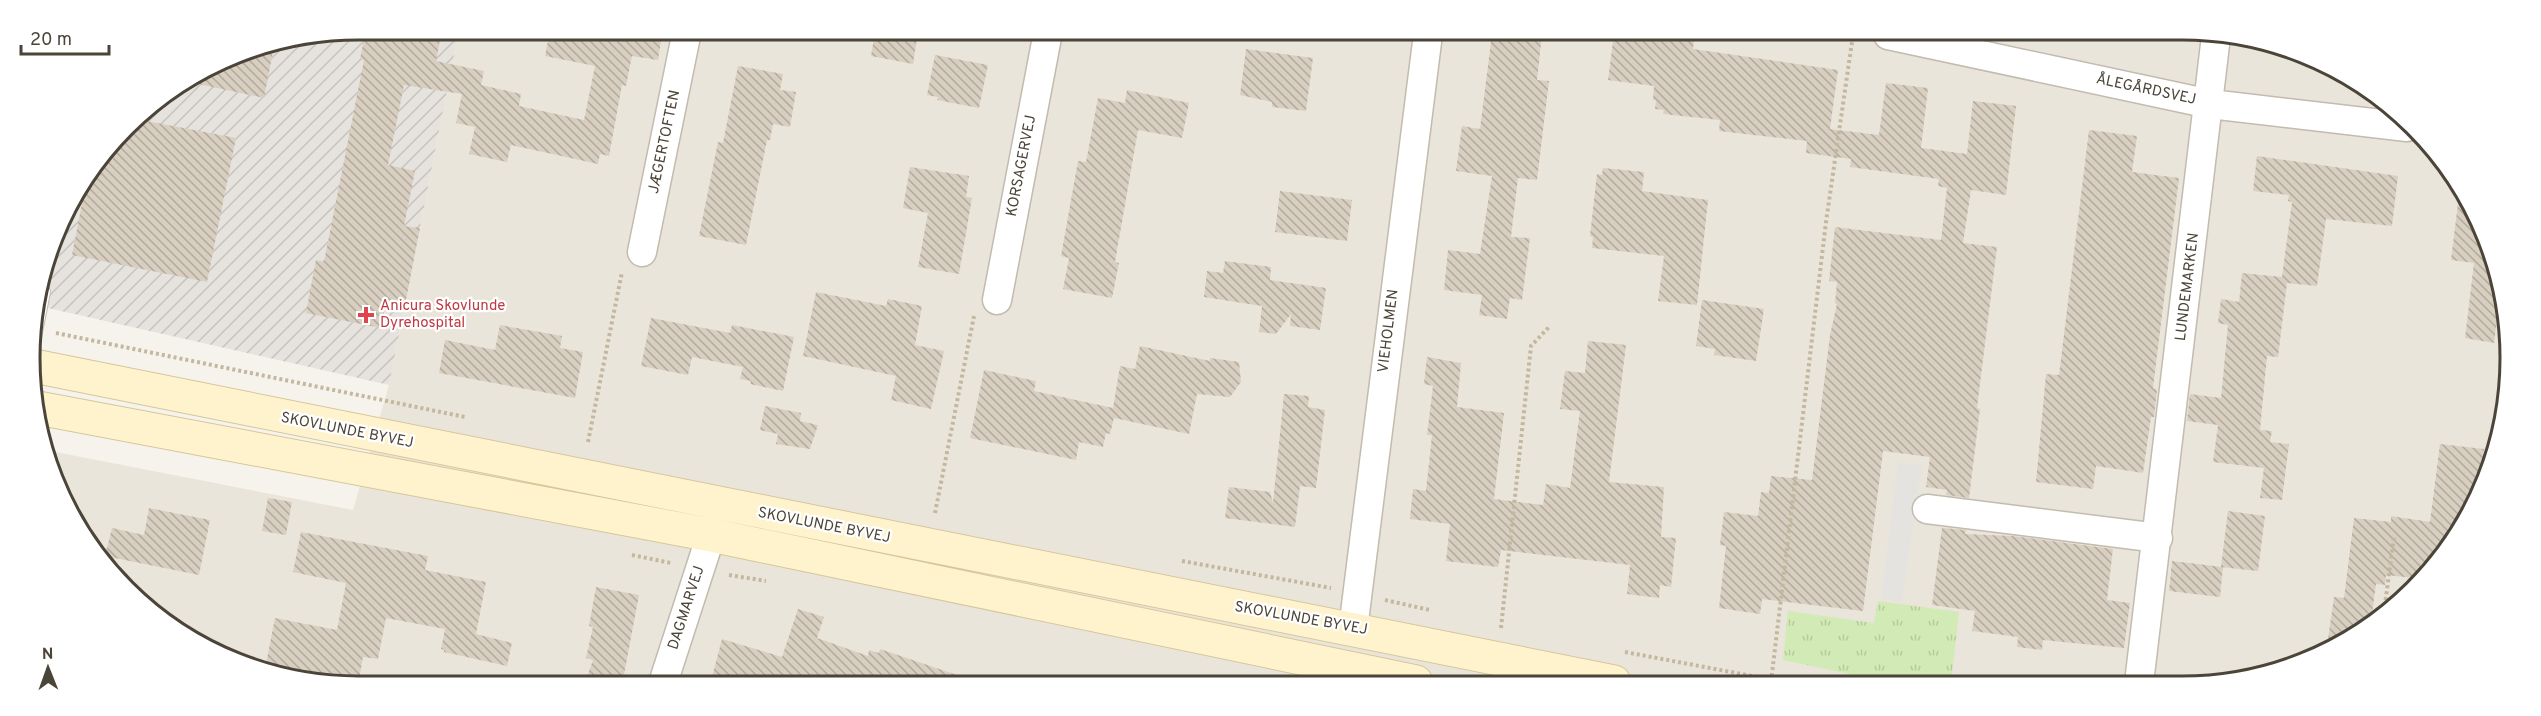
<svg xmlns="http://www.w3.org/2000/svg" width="2541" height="716" viewBox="0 0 2541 716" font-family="Overpass,sans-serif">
  <defs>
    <pattern id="industrial-furrows" width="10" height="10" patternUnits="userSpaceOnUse" patternTransform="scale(1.5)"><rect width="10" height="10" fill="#e6e2dd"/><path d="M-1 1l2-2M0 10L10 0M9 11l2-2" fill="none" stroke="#c7c3be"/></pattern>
    <pattern id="park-tufts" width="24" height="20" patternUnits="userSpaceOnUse" patternTransform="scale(1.5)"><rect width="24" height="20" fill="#d2eab5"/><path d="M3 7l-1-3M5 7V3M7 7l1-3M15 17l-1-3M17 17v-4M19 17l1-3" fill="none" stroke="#b6ca9c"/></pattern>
    <pattern id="building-back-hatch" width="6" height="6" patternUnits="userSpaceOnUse" patternTransform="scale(1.5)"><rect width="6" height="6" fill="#d8cfc1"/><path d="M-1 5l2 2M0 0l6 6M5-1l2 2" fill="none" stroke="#b1aa9e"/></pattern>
  </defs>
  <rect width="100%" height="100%" fill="#f6f3ec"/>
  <!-- residential -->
  <path fill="#eae5da" d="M 459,30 L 2247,36 L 2365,85 L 2456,175 L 2505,294 L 2505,422 L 2477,503 L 2415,590 L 2328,652 L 2225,683 L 294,680 L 194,642 L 98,557 L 45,450 L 353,510 L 389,385 Z"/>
  <!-- industrial -->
  <path fill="url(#industrial-furrows)" d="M 358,30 L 459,30 L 389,385 L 39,306 L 64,213 L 141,112 L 233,55 Z"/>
  <!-- park -->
  <path fill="url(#park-tufts)" d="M 1878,601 L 1959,612 L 1951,683 L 1891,683 L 1783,660 L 1788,611 L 1874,623 Z"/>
  <!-- parking -->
  <path fill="#e5e3e0" d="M 1898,462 L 1922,465 L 1902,602 L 1881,599 Z"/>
  <!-- building -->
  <path fill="url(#building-back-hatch)" d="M 366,30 L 442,30 L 436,61 L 484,71 L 481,85 L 521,94 L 519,106 L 584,120 L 595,66 L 545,56 L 550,31 L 640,31 L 662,35 L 658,60 L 632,56 L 626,86 L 622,85 L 609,156 L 600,154 L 598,164 L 511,145 L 507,162 L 469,154 L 475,127 L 456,123 L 462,94 L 404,85 L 388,165 L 415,171 L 404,226 L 420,228 L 405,305 L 386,302 L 381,328 L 306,313 L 316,260 L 324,262 L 364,60 L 360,59 Z
    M 875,32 L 917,38 L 913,64 L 871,56 Z
    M 1492,34 L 1542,34 L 1537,80 L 1549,81 L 1537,180 L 1518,178 L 1511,237 L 1530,238 L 1522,300 L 1510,298 L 1507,319 L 1479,315 L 1482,295 L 1444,290 L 1448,250 L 1480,254 L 1492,176 L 1456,171 L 1462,126 L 1480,129 Z
    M 1614,34 L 1641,34 L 1694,40 L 1693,49 L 1838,70 L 1830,129 L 1879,135 L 1886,83 L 1928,88 L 1921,148 L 1967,154 L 1973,101 L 2016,106 L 2006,195 L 1971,190 L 1963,243 L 1997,247 L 1977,408 L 1980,409 L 1969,498 L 1946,495 L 1947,490 L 1926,487 L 1930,457 L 1883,451 L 1863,611 L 1762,599 L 1760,614 L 1719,608 L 1726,546 L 1720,545 L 1724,512 L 1758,516 L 1761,492 L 1769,493 L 1771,476 L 1812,480 L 1830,335 L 1837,304 L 1835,303 L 1837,282 L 1829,281 L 1835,227 L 1941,240 L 1947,188 L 1938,186 L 1939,179 L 1850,167 L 1851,159 L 1806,153 L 1807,141 L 1719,131 L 1720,120 L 1663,114 L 1664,110 L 1655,109 L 1656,100 L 1653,100 L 1654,86 L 1608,80 Z
    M 274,47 L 264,98 L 189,82 L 233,55 Z
    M 1246,49 L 1313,58 L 1306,111 L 1272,107 L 1272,102 L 1240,95 Z
    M 935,55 L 988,65 L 979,108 L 937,100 L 938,97 L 927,95 Z
    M 738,66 L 783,74 L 780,90 L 796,92 L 790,127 L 773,124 L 770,140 L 767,140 L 746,245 L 699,236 L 718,142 L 723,143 Z
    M 1127,90 L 1189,103 L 1182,138 L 1138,130 L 1115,262 L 1119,263 L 1112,298 L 1063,289 L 1069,258 L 1061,256 L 1078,161 L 1086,162 L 1098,98 L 1125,103 Z
    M 136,119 L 236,138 L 207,282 L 72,255 L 86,183 Z
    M 2089,130 L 2137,136 L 2132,172 L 2179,178 L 2153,388 L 2157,390 L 2154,417 L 2151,417 L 2143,473 L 2096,466 L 2093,489 L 2036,482 L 2046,374 L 2059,375 Z
    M 2257,156 L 2398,176 L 2392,226 L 2326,219 L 2317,286 L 2287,283 L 2278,357 L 2267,356 L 2260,430 L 2272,431 L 2270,442 L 2289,444 L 2282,500 L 2260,498 L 2264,468 L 2213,462 L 2218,425 L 2187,421 L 2190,394 L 2221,398 L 2228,325 L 2218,323 L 2221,299 L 2239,302 L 2242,273 L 2282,277 L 2292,202 L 2288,201 L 2289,195 L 2253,191 Z
    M 910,167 L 969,176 L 966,197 L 972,198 L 959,274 L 918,267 L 928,213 L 903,208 Z
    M 1603,168 L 1644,172 L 1642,191 L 1708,200 L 1697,305 L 1658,301 L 1664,256 L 1592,248 L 1593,237 L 1590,236 L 1597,174 L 1602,175 Z
    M 2460,187 L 2501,286 L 2494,343 L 2465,338 L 2474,263 L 2451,260 Z
    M 1280,191 L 1352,200 L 1347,241 L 1275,232 Z
    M 1225,261 L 1271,267 L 1270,280 L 1326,288 L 1320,330 L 1290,326 L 1291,314 L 1276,334 L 1259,332 L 1262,306 L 1204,297 L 1207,271 L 1223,273 Z
    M 816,292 L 886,306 L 888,299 L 922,306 L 915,345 L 944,351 L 931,409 L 891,400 L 896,376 L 803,356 Z
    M 1702,300 L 1764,309 L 1756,361 L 1714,355 L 1715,349 L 1696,346 Z
    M 651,318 L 730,333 L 732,325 L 794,337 L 783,391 L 750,384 L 751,381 L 740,379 L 743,367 L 692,357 L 688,375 L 641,366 Z
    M 500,325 L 562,336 L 560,348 L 583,352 L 575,398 L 439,373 L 445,340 L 495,350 Z
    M 1588,341 L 1626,345 L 1609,482 L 1664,487 L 1661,537 L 1676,538 L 1671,587 L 1660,585 L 1659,598 L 1627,594 L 1630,565 L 1501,550 L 1498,567 L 1446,561 L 1450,524 L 1410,519 L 1413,489 L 1426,491 L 1432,435 L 1427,435 L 1433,386 L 1424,384 L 1427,357 L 1461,363 L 1457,407 L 1504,413 L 1494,499 L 1543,505 L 1546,484 L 1570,488 L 1580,411 L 1560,409 L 1565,371 L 1585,373 Z
    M 1140,346 L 1210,361 L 1210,358 L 1239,362 L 1241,382 L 1230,397 L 1197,394 L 1189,434 L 1114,418 L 1110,434 L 1106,433 L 1103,447 L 1079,442 L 1076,460 L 970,438 L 984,370 L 1036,381 L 1034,391 L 1113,408 L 1120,366 L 1135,369 Z
    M 1284,394 L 1309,396 L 1308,407 L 1325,410 L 1316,488 L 1300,486 L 1295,527 L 1225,518 L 1229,487 L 1270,492 L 1273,503 Z
    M 765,406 L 801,413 L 800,421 L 818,425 L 810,449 L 776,444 L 778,434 L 760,430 Z
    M 2440,444 L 2484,449 L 2477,503 L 2423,579 L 2386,575 L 2385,585 L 2376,584 L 2371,621 L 2326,653 L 2334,597 L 2344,598 L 2354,518 L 2391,522 L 2391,516 L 2430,522 Z
    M 268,498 L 292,502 L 286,535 L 262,531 Z
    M 149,508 L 210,520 L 199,575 L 105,556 L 112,528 L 144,535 Z
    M 2228,511 L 2265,516 L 2258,571 L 2221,567 Z
    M 1942,528 L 1966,530 L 1965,534 L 2012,536 L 2113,549 L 2107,600 L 2130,603 L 2124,648 L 2043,640 L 2042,650 L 2017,647 L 2018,637 L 1972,631 L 1975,611 L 1932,605 Z
    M 301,532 L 428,556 L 425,570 L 486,582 L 476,634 L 512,643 L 507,666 L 444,652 L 444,650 L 441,649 L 445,629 L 386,618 L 378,659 L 363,657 L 359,680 L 294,680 L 265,669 L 275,618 L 337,630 L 346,583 L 293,572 Z
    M 2172,561 L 2223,567 L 2220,597 L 2169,591 Z
    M 596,587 L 639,595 L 623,680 L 586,680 L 593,660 L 586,658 L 593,627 L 589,626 Z
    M 798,609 L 824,617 L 817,638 L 868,656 L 869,650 L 879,653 L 880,649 L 963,677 L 963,681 L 711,681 L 722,639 L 782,657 Z"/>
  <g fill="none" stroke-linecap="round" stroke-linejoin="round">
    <defs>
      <path id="service" d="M 32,347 L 43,292"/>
      <path id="minor" d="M 1888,35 L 2210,104 L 2407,127
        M 642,252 L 687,31
        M 997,300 L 1048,32
        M 1927,509 L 2158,538
        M 1353,629 L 1428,34
        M 664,680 L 711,535
        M 2139,683 L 2216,36"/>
      <path id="secondary" d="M 34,366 L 1614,682
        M 38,408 L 711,535 L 1416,682"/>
    </defs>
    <!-- service casing -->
    <use href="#service" stroke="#c2bbae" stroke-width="16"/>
    <!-- minor casing -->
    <use href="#minor" stroke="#c2bbae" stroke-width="31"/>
    <!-- secondary casing -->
    <use href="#secondary" stroke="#d6c79b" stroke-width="35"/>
    <!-- path -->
    <path stroke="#c4b79f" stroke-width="4" stroke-dasharray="3 3" stroke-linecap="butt" d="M 56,333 L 465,417
      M 588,442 L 622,272
      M 935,513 L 974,316
      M 632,555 L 671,563
      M 1182,561 L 1331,588
      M 729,575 L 766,581
      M 1385,600 L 1430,610
      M 2384,612 L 2394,537
      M 1501,628 L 1531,346 L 1550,326
      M 1625,652 L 1784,682
      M 1771,682 L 1826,222 L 1853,35"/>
    <!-- service -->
    <use href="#service" stroke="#fff" stroke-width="14"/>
    <!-- minor -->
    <use href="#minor" stroke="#fff" stroke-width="28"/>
    <!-- secondary -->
    <use href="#secondary" stroke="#fff3cd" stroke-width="33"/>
  </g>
  <!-- markers -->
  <path fill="#e0444e" stroke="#fff" stroke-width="2" d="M363 306h6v6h6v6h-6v6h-6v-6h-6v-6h6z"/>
  <g text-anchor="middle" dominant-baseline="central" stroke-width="4.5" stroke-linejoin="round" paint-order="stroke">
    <!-- street labels -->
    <g font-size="15" fill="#4b4439" stroke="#fff">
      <text transform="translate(2146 90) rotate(12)">ÅLEGÅRDSVEJ</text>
      <text transform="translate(665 142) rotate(-78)">JÆGERTOFTEN</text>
      <text transform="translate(1022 166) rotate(-79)">KORSAGERVEJ</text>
      <text transform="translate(2188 287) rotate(-83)">LUNDEMARKEN</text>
      <text transform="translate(1389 331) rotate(-83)">VIEHOLMEN</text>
      <text transform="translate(347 431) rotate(11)">SKOVLUNDE BYVEJ</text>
      <text transform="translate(824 526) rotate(11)">SKOVLUNDE BYVEJ</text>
      <text transform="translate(687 608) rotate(-72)">DAGMARVEJ</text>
      <text transform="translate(1301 619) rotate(10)">SKOVLUNDE BYVEJ</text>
    </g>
    <!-- health labels -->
    <g font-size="15" fill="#be3a42" stroke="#fff" text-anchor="start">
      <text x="380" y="306">Anicura Skovlunde<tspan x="380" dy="17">Dyrehospital</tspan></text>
    </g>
  </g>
  <!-- crop -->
  <path d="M0 0H2541V716H0ZM358 40H2182A318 318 0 0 1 2500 358V358A318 318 0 0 1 2182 676H358A318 318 0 0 1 40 358V358A318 318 0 0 1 358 40Z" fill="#fff" fill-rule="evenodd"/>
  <path fill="none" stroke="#4b4439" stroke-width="3" d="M358 40H2182A318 318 0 0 1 2500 358V358A318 318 0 0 1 2182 676H358A318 318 0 0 1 40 358V358A318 318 0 0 1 358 40Z"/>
  <!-- north arrow -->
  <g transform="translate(48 668) rotate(359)" stroke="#ffffff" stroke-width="4.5" paint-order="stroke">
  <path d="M0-4.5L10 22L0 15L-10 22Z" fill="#4b4439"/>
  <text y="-9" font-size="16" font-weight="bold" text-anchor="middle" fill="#4b4439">N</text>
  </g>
  <!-- scale -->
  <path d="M21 45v9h88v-9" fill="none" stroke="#4b4439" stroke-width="3"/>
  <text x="30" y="45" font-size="18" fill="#4b4439" stroke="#ffffff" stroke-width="4.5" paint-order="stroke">20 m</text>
</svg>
